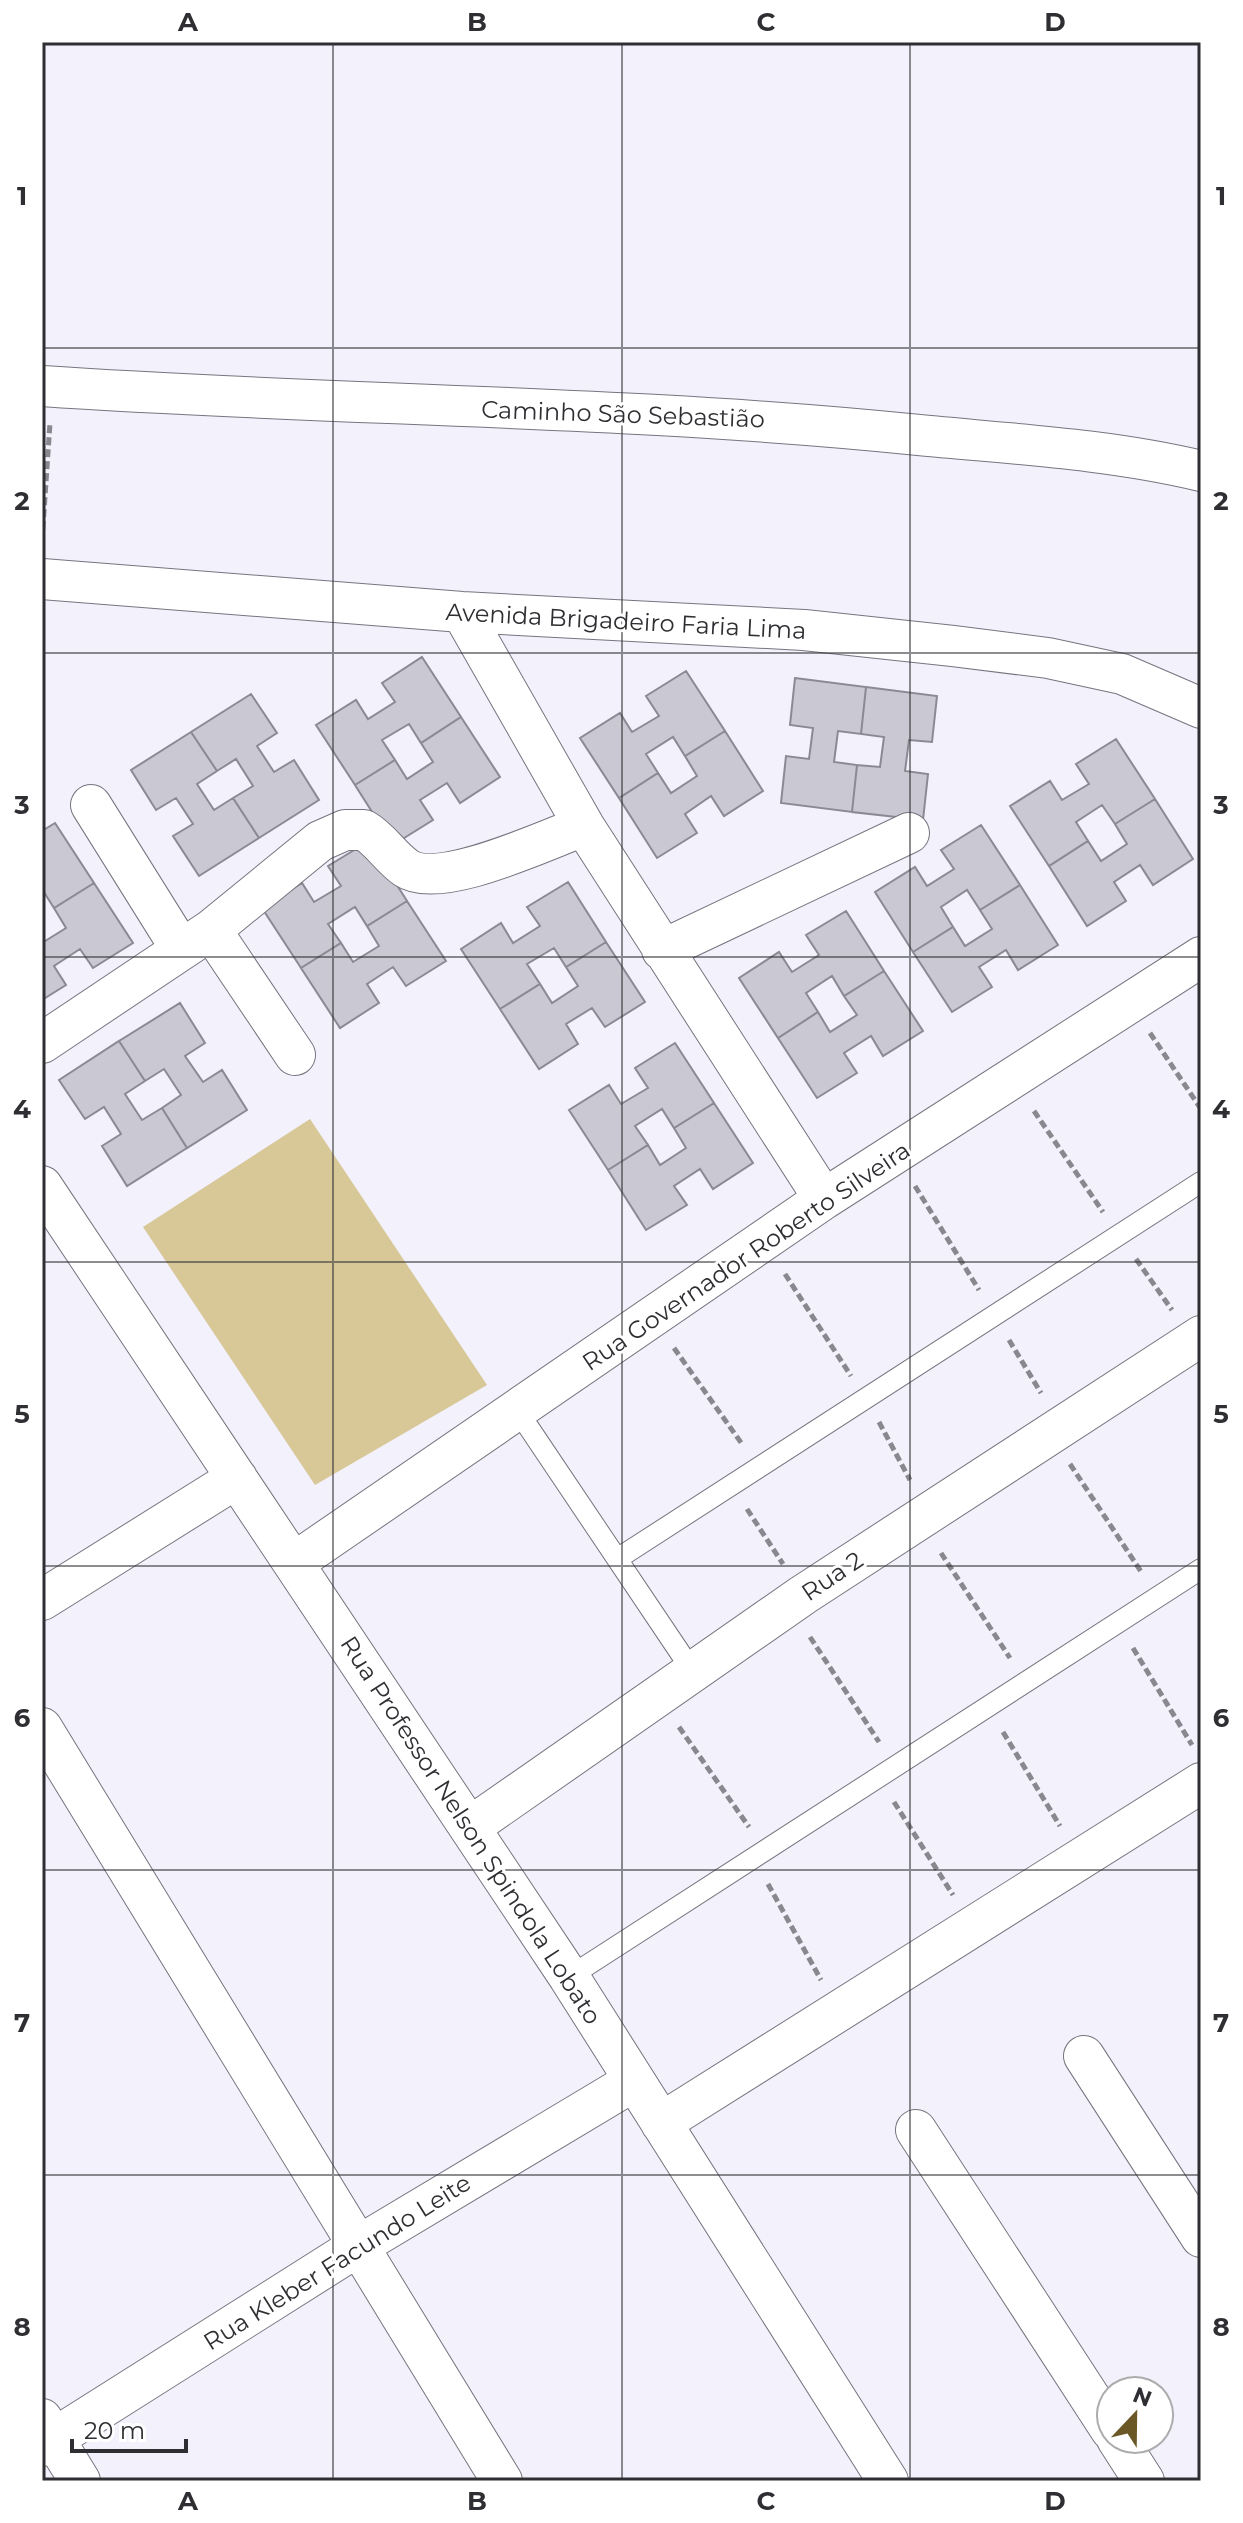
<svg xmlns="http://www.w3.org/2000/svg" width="1243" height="2523" viewBox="0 0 1243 2523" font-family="Montserrat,sans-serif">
  <rect width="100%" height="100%" fill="#f2f1fc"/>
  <!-- green -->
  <path fill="#d8c797" d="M 310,1119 L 487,1385 L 315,1485 L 143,1227 Z"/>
  <!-- building -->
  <path fill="#c9c8d3" stroke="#8a8994" stroke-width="2" d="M 422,657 L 461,717 L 421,743 L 409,724 L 382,740 L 395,760 L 355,785 L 316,725 L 356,700 L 368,719 L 395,702 L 382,683 Z
    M 686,671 L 725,731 L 685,756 L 673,737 L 646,754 L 658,773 L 619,798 L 580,738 L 620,713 L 632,732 L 659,716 L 646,696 Z
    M 795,678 L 866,687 L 861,734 L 838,731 L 834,762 L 857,765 L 852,812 L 781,803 L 786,756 L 809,759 L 813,728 L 790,725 Z
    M 866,687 L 937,696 L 932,742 L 909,740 L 905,771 L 928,774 L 923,820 L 852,812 L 857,765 L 880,767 L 884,737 L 861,734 Z
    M 251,694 L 277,733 L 257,746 L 274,772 L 294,760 L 319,800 L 259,838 L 233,798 L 253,786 L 236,759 L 217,771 L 191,732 Z
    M 461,717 L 500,777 L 460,803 L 447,783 L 420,800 L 433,820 L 393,845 L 355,785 L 395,760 L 407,779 L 433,762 L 421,743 Z
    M 725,731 L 763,791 L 724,816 L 711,796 L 685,814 L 697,833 L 657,858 L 619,798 L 658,773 L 671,793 L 697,776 L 685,756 Z
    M 191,732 L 217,771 L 197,784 L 214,810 L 233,798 L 259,838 L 199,876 L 173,836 L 193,824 L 176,798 L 156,810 L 131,770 Z
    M 1116,739 L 1155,799 L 1115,824 L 1102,805 L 1076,822 L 1088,841 L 1049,866 L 1010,806 L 1050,781 L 1062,800 L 1089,784 L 1076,764 Z
    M 1155,799 L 1193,859 L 1153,885 L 1140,865 L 1114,882 L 1126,901 L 1087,926 L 1049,866 L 1088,841 L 1101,861 L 1127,844 L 1115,824 Z
    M 55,823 L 94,883 L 54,908 L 42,889 L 42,831 Z
    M 981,825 L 1020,885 L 980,910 L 967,890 L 941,907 L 953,927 L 913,952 L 875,892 L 915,867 L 927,886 L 954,869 L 941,850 Z
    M 369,841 L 407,901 L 367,926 L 355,907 L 328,924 L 341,943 L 301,968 L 262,908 L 302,883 L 314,902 L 341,886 L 328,866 Z
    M 568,882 L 606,942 L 566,967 L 554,948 L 527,964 L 540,984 L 500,1009 L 461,949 L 501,923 L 513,943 L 540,926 L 527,907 Z
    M 94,883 L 133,943 L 93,968 L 80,949 L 54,966 L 66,985 L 42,1000 L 42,943 L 66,928 L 54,908 Z
    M 1020,885 L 1058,945 L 1018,970 L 1006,950 L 979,967 L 992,987 L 952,1012 L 913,952 L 953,927 L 965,946 L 992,929 L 980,910 Z
    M 407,901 L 446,961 L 406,986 L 393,967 L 367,984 L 379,1003 L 340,1028 L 301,968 L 341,943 L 353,962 L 379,946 L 367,926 Z
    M 846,911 L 884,971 L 844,996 L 832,976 L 806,993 L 818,1012 L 778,1038 L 739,978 L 779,952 L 792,972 L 819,955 L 806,935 Z
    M 606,942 L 645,1002 L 605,1027 L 592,1008 L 566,1024 L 578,1044 L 539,1069 L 500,1009 L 540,984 L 552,1003 L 578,986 L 566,967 Z
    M 884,971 L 923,1031 L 883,1056 L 871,1036 L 844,1053 L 857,1073 L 817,1098 L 778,1038 L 818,1012 L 830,1032 L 857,1015 L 844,996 Z
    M 180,1003 L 205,1043 L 185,1056 L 203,1082 L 222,1070 L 247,1110 L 187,1148 L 162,1108 L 181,1095 L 164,1069 L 145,1081 L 119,1041 Z
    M 119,1041 L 145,1081 L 125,1094 L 142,1120 L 162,1108 L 187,1148 L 127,1186 L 102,1146 L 121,1134 L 104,1107 L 85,1119 L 59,1080 Z
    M 675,1043 L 714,1103 L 674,1128 L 662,1109 L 635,1126 L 648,1145 L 608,1170 L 569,1110 L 609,1085 L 621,1104 L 648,1088 L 635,1068 Z
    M 714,1103 L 753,1163 L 713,1189 L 700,1169 L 674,1186 L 687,1205 L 646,1230 L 608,1170 L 648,1145 L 660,1165 L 686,1148 L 674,1128 Z"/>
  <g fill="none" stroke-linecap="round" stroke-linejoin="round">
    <defs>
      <path id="service" d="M 517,1410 L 693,1672
        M 617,1559 L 1201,1182
        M 569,1977 L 1201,1569"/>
      <path id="minor" d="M 42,386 C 334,406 627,405 919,435 C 1012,444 1109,449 1201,471
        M 42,579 L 462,612 L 804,630 L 953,646 L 1048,658 L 1122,674 L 1201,708
        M 462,612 L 584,826 L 824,1199
        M 91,805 L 181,949
        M 211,930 L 295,1055
        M 662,950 L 909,833
        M 42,1043 L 211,930 L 320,841 L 345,830 L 364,830 C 381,840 390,857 406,868 C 440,891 547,839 584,826
        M 42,1186 L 569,1977 L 888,2481
        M 295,1562 L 824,1199 L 1201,957
        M 42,1600 L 237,1478
        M 42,1728 L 502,2481
        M 470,1827 L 803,1595 L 1201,1336
        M 1084,2056 L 1201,2237
        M 661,2123 L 1201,1783
        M 916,2130 L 1111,2430
        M 42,2419 L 80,2481
        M 1117,2439 L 1144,2481
        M 42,2446 L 360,2245 L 634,2081"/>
    </defs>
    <!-- service casing -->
    <use href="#service" stroke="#76757f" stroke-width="22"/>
    <!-- minor casing -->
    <use href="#minor" stroke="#76757f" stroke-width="42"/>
    <!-- path -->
    <path stroke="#89888f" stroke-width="5" stroke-dasharray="8 4" stroke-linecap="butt" d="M 42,541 L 50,423
      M 1150,1033 L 1201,1109
      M 1034,1111 L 1103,1212
      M 915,1186 L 979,1290
      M 1136,1259 L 1172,1310
      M 785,1274 L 851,1376
      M 1009,1340 L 1041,1393
      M 674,1348 L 742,1444
      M 879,1422 L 910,1480
      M 1070,1464 L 1142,1573
      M 747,1509 L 783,1564
      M 941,1553 L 1010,1658
      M 810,1637 L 879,1742
      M 1133,1648 L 1192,1745
      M 679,1727 L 749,1827
      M 1003,1732 L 1060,1826
      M 894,1802 L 953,1895
      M 768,1884 L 821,1980"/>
    <!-- service -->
    <use href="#service" stroke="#fff" stroke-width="20"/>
    <!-- minor -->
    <use href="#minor" stroke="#fff" stroke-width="40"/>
  </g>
  <!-- grid -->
  <path fill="none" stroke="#2f2f33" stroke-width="2" stroke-opacity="0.55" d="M 333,42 L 333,2481M 622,42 L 622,2481M 910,42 L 910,2481M 42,348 L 1201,348M 42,653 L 1201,653M 42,957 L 1201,957M 42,1262 L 1201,1262M 42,1566 L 1201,1566M 42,1870 L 1201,1870M 42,2175 L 1201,2175"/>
  <g text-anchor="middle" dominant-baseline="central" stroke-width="6" stroke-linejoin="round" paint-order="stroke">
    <!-- street labels -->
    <g font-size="24" fill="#2f2f33" stroke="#fff">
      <text transform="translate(623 414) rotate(2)">Caminho São Sebastião</text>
      <text transform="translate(626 621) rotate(3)">Avenida Brigadeiro Faria Lima</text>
      <text transform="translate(746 1256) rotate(-34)">Rua Governador Roberto Silveira</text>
      <text transform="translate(832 1576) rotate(-34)">Rua 2</text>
      <text transform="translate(471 1830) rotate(57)">Rua Professor Nelson Spindola Lobato</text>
      <text transform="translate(337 2262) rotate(-32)">Rua Kleber Facundo Leite</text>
    </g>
  </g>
  <!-- border -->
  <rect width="1243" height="2523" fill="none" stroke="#ffffff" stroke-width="88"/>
  <!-- north arrow -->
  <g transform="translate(1135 2415) rotate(22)"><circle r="38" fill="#ffffff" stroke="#acacad" stroke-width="2"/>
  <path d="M0-6L14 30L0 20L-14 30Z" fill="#6a5927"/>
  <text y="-12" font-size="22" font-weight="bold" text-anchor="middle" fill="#2f2f33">N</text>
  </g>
  <!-- scale -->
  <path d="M72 2439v12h114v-12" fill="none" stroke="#2f2f33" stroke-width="4"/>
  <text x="84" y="2439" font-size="24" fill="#2f2f33" stroke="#ffffff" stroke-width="6" paint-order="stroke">20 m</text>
  <rect x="44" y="44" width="1155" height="2435" fill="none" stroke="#2f2f33" stroke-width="3"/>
  <g font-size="26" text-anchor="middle" font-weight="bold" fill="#2f2f33">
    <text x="188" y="31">A</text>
    <text x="477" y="31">B</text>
    <text x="766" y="31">C</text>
    <text x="1055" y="31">D</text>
    <text x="22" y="205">1</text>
    <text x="1221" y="205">1</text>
    <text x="22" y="510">2</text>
    <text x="1221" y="510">2</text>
    <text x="22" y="814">3</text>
    <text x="1221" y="814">3</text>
    <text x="22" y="1118">4</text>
    <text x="1221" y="1118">4</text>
    <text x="22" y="1423">5</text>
    <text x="1221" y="1423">5</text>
    <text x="22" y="1727">6</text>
    <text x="1221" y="1727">6</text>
    <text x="22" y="2032">7</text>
    <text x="1221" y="2032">7</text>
    <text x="22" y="2336">8</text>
    <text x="1221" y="2336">8</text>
    <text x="188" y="2510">A</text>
    <text x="477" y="2510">B</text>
    <text x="766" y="2510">C</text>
    <text x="1055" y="2510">D</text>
  </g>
</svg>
